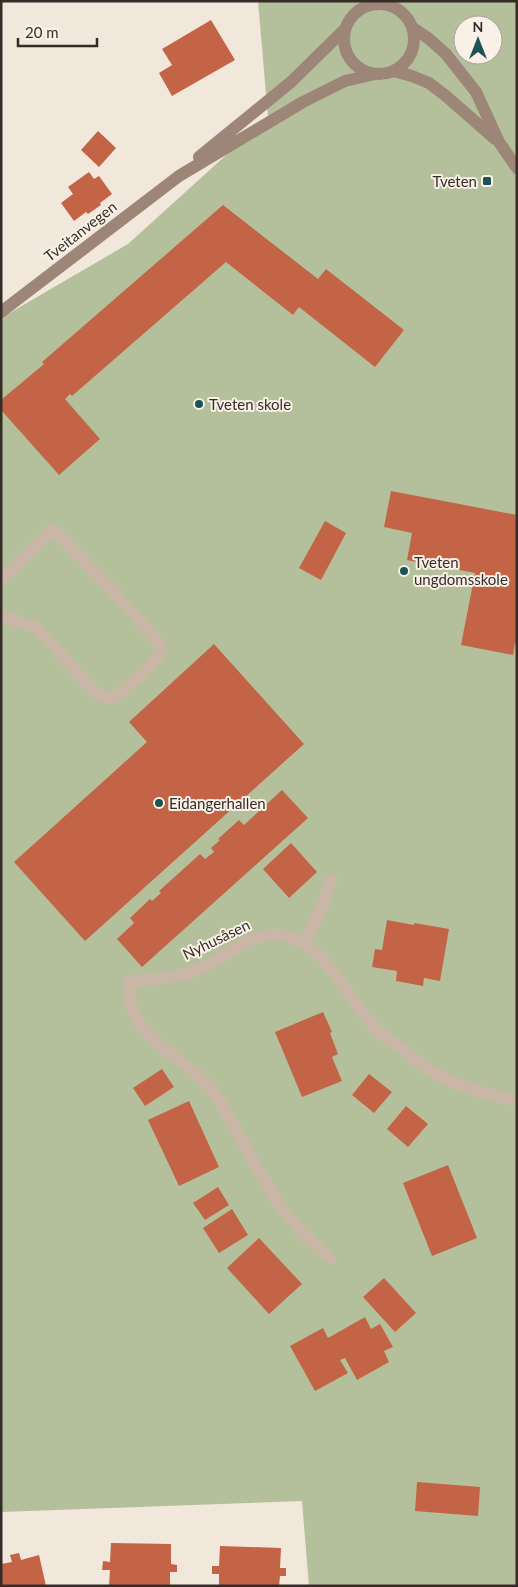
<svg xmlns="http://www.w3.org/2000/svg" width="518" height="1587" viewBox="0 0 518 1587" font-family="Lato,sans-serif">
  <rect width="100%" height="100%" fill="#f1e7db"/>
  <!-- green -->
  <path fill="#b4c09b" fill-rule="evenodd" d="M 258,1 L 517,1 L 517,1586 L 309,1586 L 302,1501 L 1,1512 L 1,318 L 128,244 L 268,117 ZM 463,25 L 493,25 L 493,55 L 463,55 Z"/>
  <!-- building -->
  <path fill="#c46446" d="M 211,20 L 235,60 L 172,96 L 159,73 L 172,65 L 162,49 Z
    M 98,131 L 116,148 L 99,167 L 81,150 Z
    M 89,172 L 94,179 L 99,176 L 112,194 L 100,203 L 101,205 L 88,214 L 86,212 L 74,221 L 61,203 L 73,194 L 68,187 Z
    M 223,205 L 318,279 L 326,269 L 404,330 L 375,367 L 299,307 L 293,315 L 226,262 L 72,396 L 70,394 L 65,399 L 100,439 L 59,475 L 1,410 L 1,400 L 44,364 L 42,362 Z
    M 391,491 L 517,515 L 517,643 L 515,643 L 513,655 L 461,645 L 475,573 L 407,560 L 412,533 L 384,527 Z
    M 325,521 L 346,533 L 321,580 L 299,568 Z
    M 214,644 L 304,744 L 85,941 L 14,862 L 147,742 L 129,722 Z
    M 282,790 L 308,818 L 142,967 L 117,939 L 134,923 L 130,918 L 150,899 L 152,901 L 161,893 L 159,891 L 200,854 L 205,859 L 214,852 L 211,848 L 220,840 L 218,839 L 239,820 L 244,825 Z
    M 291,843 L 317,872 L 289,898 L 263,869 Z
    M 387,920 L 414,925 L 414,923 L 449,929 L 440,981 L 424,978 L 423,986 L 396,981 L 397,971 L 372,967 L 375,949 L 382,950 Z
    M 323,1012 L 332,1032 L 330,1033 L 338,1054 L 332,1057 L 342,1081 L 302,1097 L 275,1032 Z
    M 162,1069 L 174,1087 L 145,1106 L 133,1088 Z
    M 369,1074 L 392,1092 L 374,1113 L 352,1095 Z
    M 189,1101 L 219,1167 L 179,1186 L 148,1120 Z
    M 406,1106 L 428,1124 L 408,1147 L 387,1129 Z
    M 448,1165 L 477,1238 L 432,1256 L 403,1183 Z
    M 218,1187 L 229,1205 L 205,1220 L 193,1203 Z
    M 232,1209 L 248,1235 L 219,1253 L 203,1228 Z
    M 259,1238 L 302,1284 L 269,1314 L 227,1268 Z
    M 384,1278 L 416,1313 L 395,1332 L 363,1297 Z
    M 365,1317 L 371,1329 L 380,1324 L 393,1347 L 384,1351 L 389,1362 L 357,1380 L 345,1358 L 340,1360 L 348,1373 L 315,1391 L 290,1346 L 323,1328 L 328,1338 Z
    M 417,1482 L 480,1487 L 478,1516 L 415,1511 Z
    M 111,1543 L 171,1544 L 171,1564 L 177,1565 L 177,1572 L 170,1572 L 170,1586 L 109,1586 L 110,1570 L 102,1570 L 103,1561 L 110,1562 Z
    M 220,1546 L 281,1548 L 280,1568 L 286,1568 L 286,1576 L 280,1576 L 279,1586 L 219,1586 L 219,1574 L 212,1574 L 212,1566 L 219,1566 Z
    M 19,1553 L 21,1560 L 39,1555 L 46,1586 L 1,1586 L 1,1564 L 12,1562 L 10,1555 Z"/>
  <g fill="none" stroke-linecap="round" stroke-linejoin="round">
    <!-- lane -->
    <path stroke="#c9b6a7" stroke-width="12" d="M 1,580 L 53,529 L 113,591 L 160,644 L 161,652 C 154,663 123,694 111,698 L 99,695 L 94,691 L 37,628 L 1,616
      M 304,943 L 324,903 L 331,880
      M 130,981 C 129,994 130,1009 138,1021 C 159,1053 192,1063 215,1094 C 222,1103 227,1114 232,1123 C 246,1148 259,1173 274,1196 C 289,1221 309,1239 330,1258"/>
    <!-- street -->
    <path stroke="#c9b6a7" stroke-width="12" d="M 130,981 C 155,979 181,978 204,967 C 229,955 250,932 279,935 C 323,938 349,1001 377,1030 C 384,1037 393,1042 401,1048 C 410,1055 418,1063 428,1069 C 455,1086 486,1095 517,1100"/>
    <!-- secondary -->
    <path stroke="#9d8578" stroke-width="12" d="M344 39a35 35 0 1 1 70 0a35 35 0 1 1-70 0Z
      M 413,28 L 428,38 L 446,54 L 476,92 L 499,142 L 517,168
      M 393,71 L 412,76 L 429,83 L 446,96 L 495,139
      M 199,157 L 291,82 L 345,29
      M 1,312 L 179,176 L 303,102 L 345,81 L 375,74"/>
  </g>
  <!-- markers -->
  <g fill="#1d5357" stroke="#f9f1e7" stroke-width="2">
    <rect x="482" y="176" width="10" height="10" rx="2.5"/>
    <circle cx="199" cy="404" r="5"/>
    <circle cx="404" cy="571" r="5"/>
    <circle cx="159" cy="803" r="5"/>
  </g>
  <g text-anchor="middle" dominant-baseline="central" stroke-width="4" stroke-linejoin="round" paint-order="stroke">
    <!-- poi labels -->
    <g font-size="15" fill="#362c27" stroke="#f9f1e7" text-anchor="start">
      <text x="477" y="181" text-anchor="end">Tveten</text>
      <text x="209" y="404">Tveten skole</text>
      <text x="414" y="562">Tveten<tspan x="414" dy="17">ungdomsskole</tspan></text>
      <text x="169" y="803">Eidangerhallen</text>
    </g>
    <!-- street labels -->
    <g font-size="15" fill="#362c27" stroke="#f9f1e7">
      <text transform="translate(80 231) rotate(-38)">Tveitanvegen</text>
      <text transform="translate(216 939) rotate(-26)">Nyhusåsen</text>
    </g>
  </g>
  <!-- border -->
  <rect width="518" height="1587" fill="none" stroke="#362c27" stroke-width="5"/>
  <!-- north arrow -->
  <g transform="translate(478 40)"><circle r="24" fill="#f9f1e7" stroke="#aba29a"/>
  <path d="M0-4L9 19L0 12L-9 19Z" fill="#1d5357"/>
  <text y="-8" font-size="14" font-weight="bold" text-anchor="middle" fill="#362c27">N</text>
  </g>
  <!-- scale -->
  <path d="M18 38v8h79v-8" fill="none" stroke="#362c27" stroke-width="2.5"/>
  <text x="25" y="38" font-size="15" fill="#362c27" stroke="#f9f1e7" stroke-width="4" paint-order="stroke">20 m</text>
</svg>
